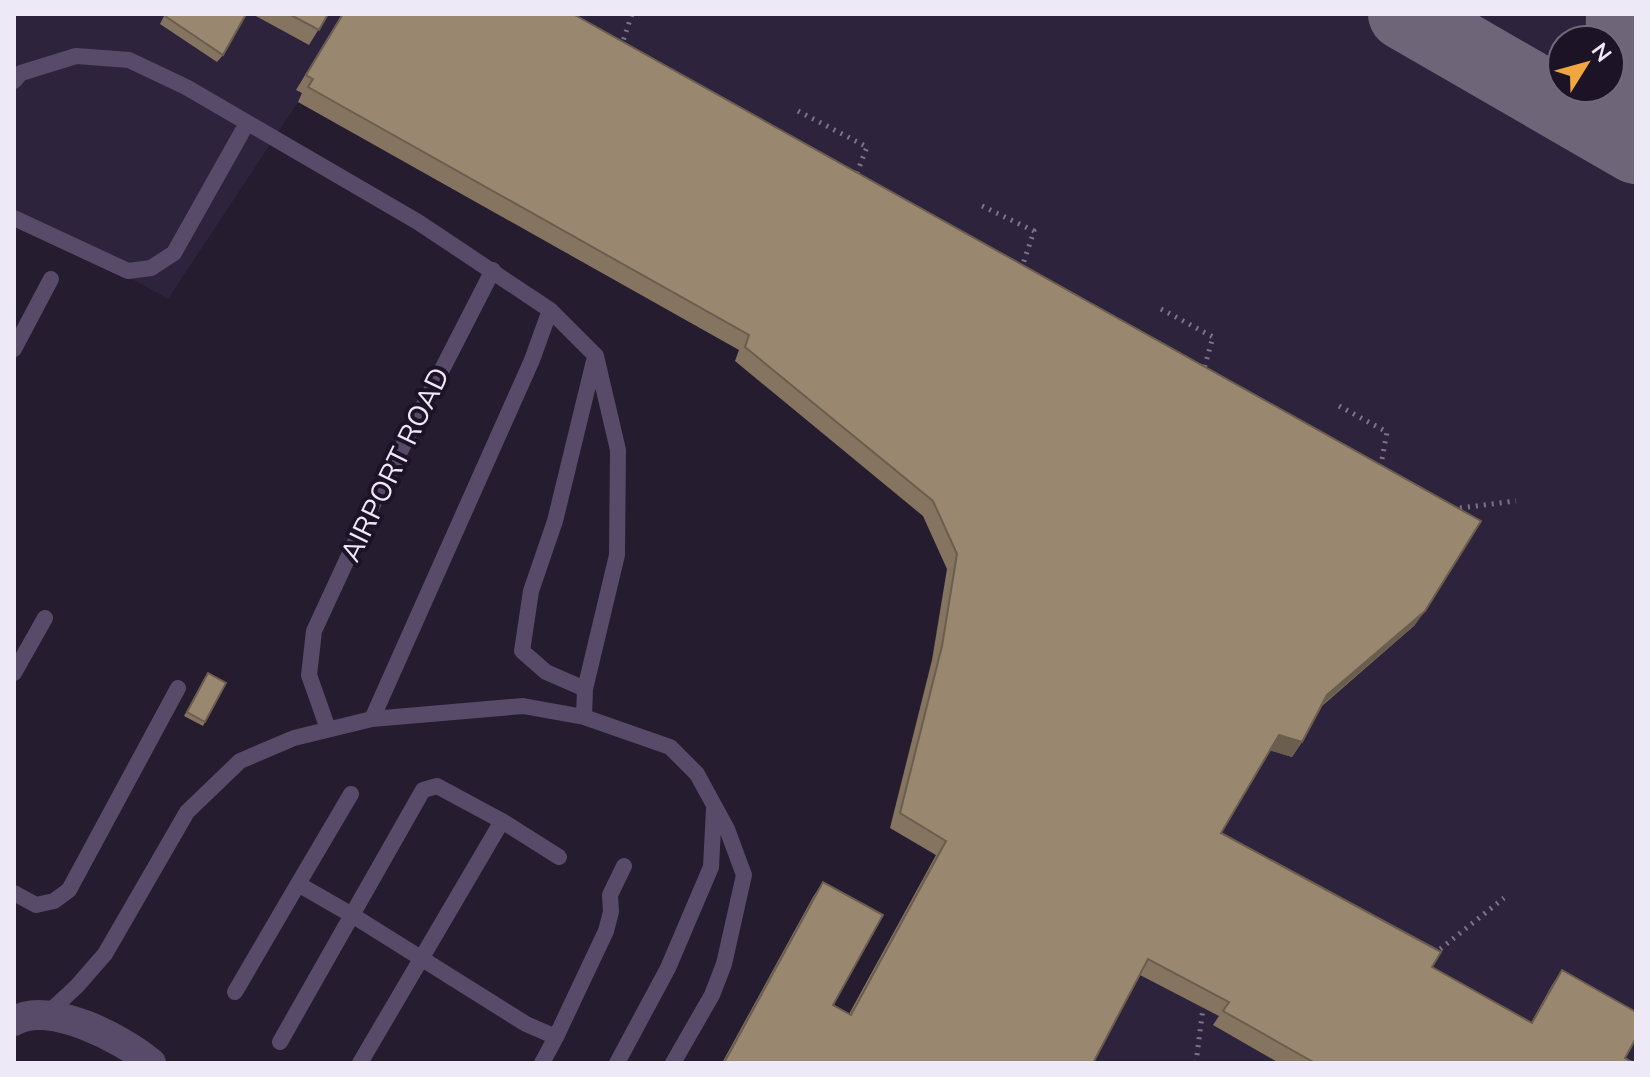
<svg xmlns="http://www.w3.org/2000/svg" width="1650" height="1077" viewBox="0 0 1650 1077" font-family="Mulish,sans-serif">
  <rect width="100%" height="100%" fill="#251c30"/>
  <!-- built -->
  <path fill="#2e233d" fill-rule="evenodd" d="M 14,14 L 1636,14 L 1636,1063 L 722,1063 L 813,897 L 873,930 L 823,1019 L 841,1029 L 936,856 L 890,828 L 932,661 L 947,569 L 923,516 L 735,361 L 739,349 L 298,102 L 168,299 L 14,214 ZM 1562,40 L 1610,40 L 1610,88 L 1562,88 Z"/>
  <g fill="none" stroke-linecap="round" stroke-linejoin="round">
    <!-- taxiway -->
    <path stroke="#6e6678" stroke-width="72" d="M 1404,14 L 1636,148
      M 1622,14 C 1621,46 1624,76 1636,105"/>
    <!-- path -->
    <path stroke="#7c7486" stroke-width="5" stroke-dasharray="2 6" stroke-linecap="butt" d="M 621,47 L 632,14
      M 798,111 L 867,147 L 855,178
      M 982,206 L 1034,231 L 1021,270
      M 1161,309 L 1213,337 L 1203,372
      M 1339,406 L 1387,432 L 1380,470
      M 1452,509 L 1516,501
      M 1434,954 L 1504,898
      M 1196,1063 L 1203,1008"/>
    <!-- service -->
    <path stroke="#584a69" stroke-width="16" d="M 14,81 L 21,73 L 76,56 L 129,60 L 186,87 L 418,222 L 550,310 L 596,356 L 618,450 L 617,555 L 585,689 L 584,717
      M 14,218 L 128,271 L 151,268 L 174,253 L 242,132
      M 14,349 L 51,279
      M 14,673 L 45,618
      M 585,689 L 546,672 L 522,651 L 531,591 L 555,521 L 594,361
      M 372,719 L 532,360 L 550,310
      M 328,729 L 309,675 L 314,631 L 369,512 L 493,270
      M 14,893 L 36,905 L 54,901 L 69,890 L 178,688
      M 235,992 L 298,884
      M 47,1014 L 77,986 L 105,954 L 187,812 L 240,761 L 294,738 L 372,719 L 523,706 L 584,717 L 670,747 L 697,774 L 727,829 L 744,875 L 724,964 L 712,995 L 673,1063
      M 556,1037 L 606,931 L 611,912 L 610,895 L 624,866
      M 280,1042 L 352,915 L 298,884 L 351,794
      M 360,1063 L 502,821
      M 542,1063 L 556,1037 L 526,1024 L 352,915 L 423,790 L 437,786 L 502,821 L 559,857
      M 617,1063 L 668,968 L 711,867 L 714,809"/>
    <!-- minor -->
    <path stroke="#584a69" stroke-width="30" d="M 14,1021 C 49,1000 123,1039 151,1063"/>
  </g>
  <!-- wall -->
  <path fill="#847460" d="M 165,14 L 242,14 L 223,55 L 217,62 L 160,24 Z
    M 252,14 L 328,14 L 309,45 Z
    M 342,14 L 573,14 L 1415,625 L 1322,706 L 1302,742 L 1292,757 L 1270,750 L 1221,833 L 1432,967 L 1531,1023 L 1552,985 L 1562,970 L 1625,1058 L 1634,1063 L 1279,1063 L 1213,1025 L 1219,1016 L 1140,975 L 1093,1063 L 722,1063 L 813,897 L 823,882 L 833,1005 L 849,1014 L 936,855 L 890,828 L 932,660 L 947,569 L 923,516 L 735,361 L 739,350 L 298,102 L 302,93 L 296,90 Z
    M 205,677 L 205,722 L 203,726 L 184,716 Z"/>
  <!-- shaded-wall -->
  <path fill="#6b5e4e" d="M 1425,611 L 1415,625 L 1317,709 L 1327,695 Z
    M 1279,735 L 1302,742 L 1292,757 L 1268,750 Z"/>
  <!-- building -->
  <path fill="#998770" stroke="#6b5e4e" stroke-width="2" d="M 166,14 L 242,14 L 245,16 L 223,55 L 165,16 Z
    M 289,14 L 328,14 L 319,30 Z
    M 343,14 L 573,14 L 1481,521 L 1425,611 L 1327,695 L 1302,742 L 1279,735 L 1221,833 L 1441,952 L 1432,967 L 1532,1023 L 1562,970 L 1636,1012 L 1636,1038 L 1625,1058 L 1634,1063 L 1315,1063 L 1223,1011 L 1229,1002 L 1148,959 L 1093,1063 L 724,1063 L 823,882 L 883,915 L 833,1005 L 851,1015 L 946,841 L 900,813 L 942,646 L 957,554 L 933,501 L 745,347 L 749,335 L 308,87 L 313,79 L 306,75 Z
    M 208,673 L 226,683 L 205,722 L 187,712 Z"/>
  <g text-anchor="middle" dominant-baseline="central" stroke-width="8" stroke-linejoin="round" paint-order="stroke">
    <!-- street labels -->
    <g font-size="28" fill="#eee9f7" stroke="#1c1326">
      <text transform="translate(394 464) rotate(-64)">AIRPORT ROAD</text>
    </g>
  </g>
  <!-- border -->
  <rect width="1650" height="1077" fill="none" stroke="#eee9f7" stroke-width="32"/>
  <!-- north arrow -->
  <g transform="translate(1586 64) rotate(53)"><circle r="38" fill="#1c1326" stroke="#70697a" stroke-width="2"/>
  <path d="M0-6L14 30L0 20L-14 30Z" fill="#f0a73e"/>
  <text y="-12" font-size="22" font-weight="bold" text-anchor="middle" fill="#eee9f7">N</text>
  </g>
</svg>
